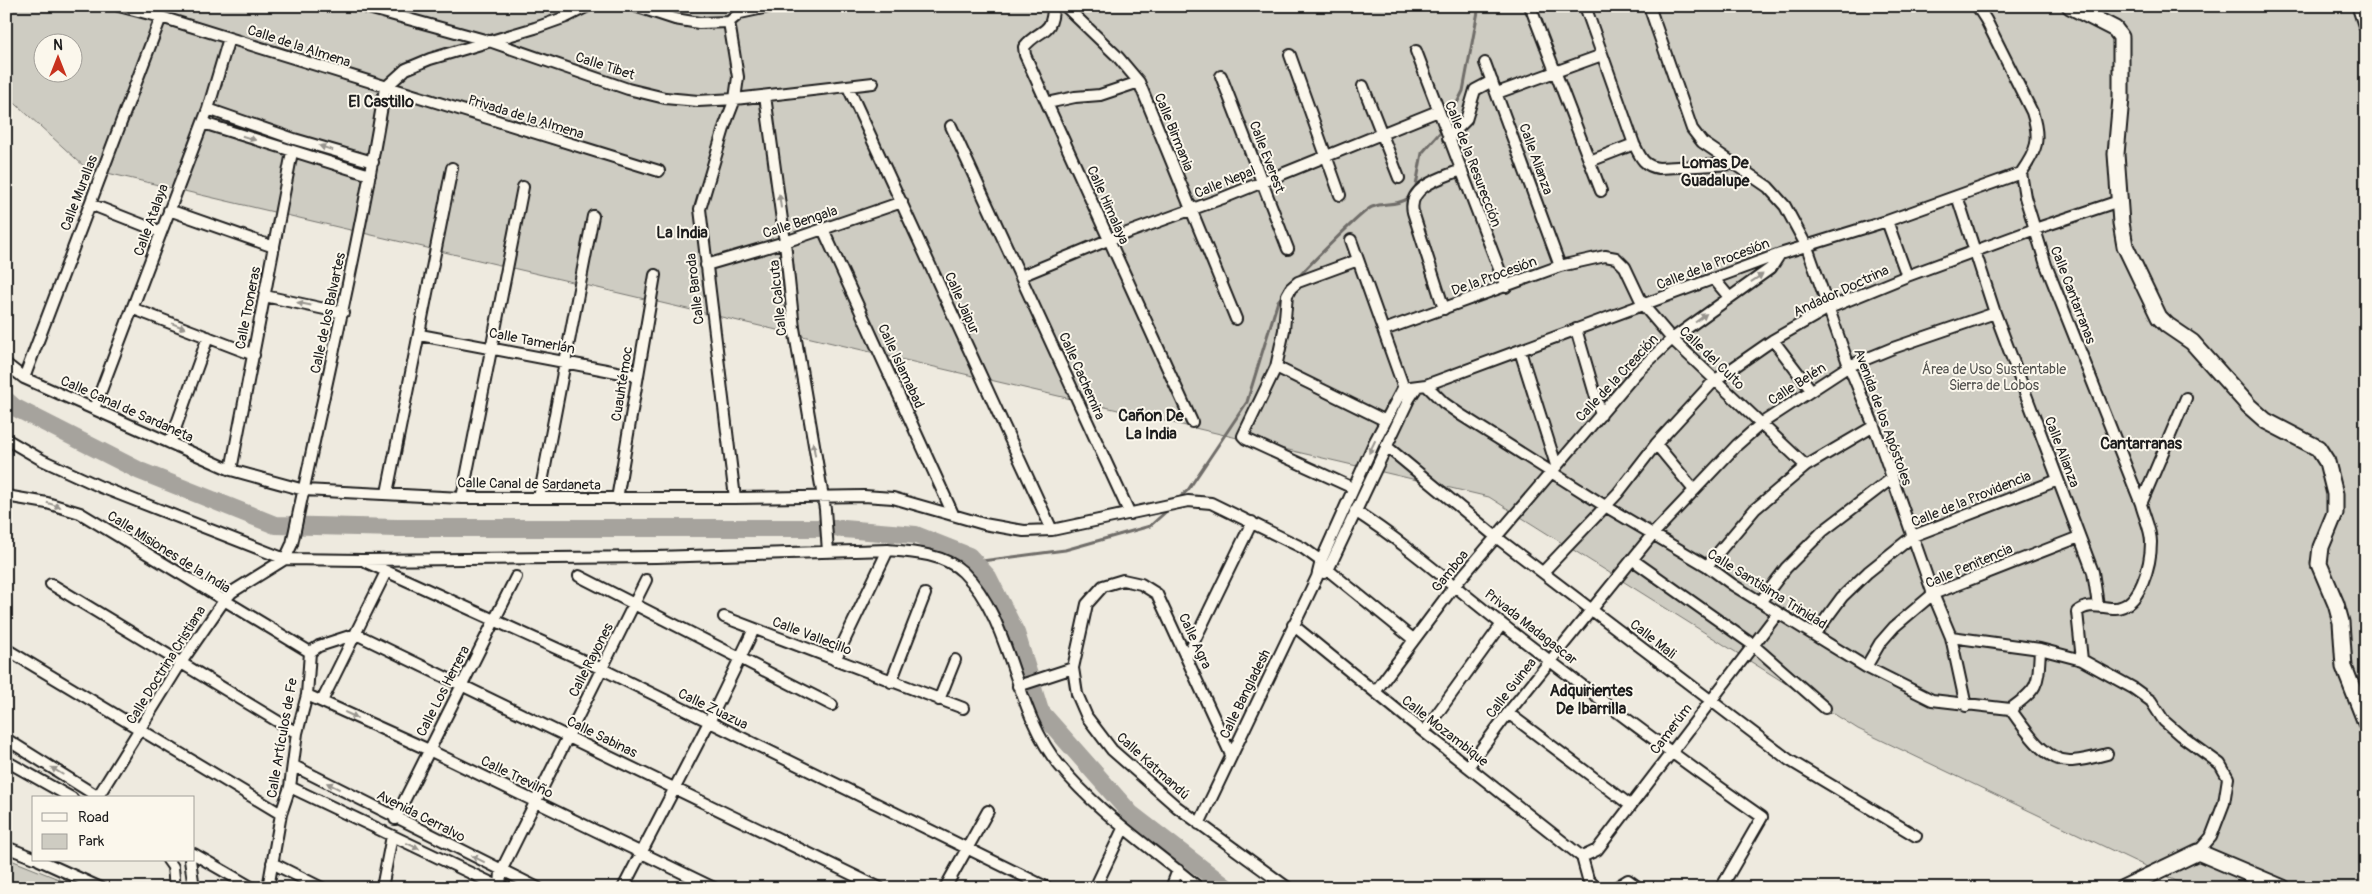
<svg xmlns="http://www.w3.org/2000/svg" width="2372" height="894" viewBox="0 0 2372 894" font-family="Pangolin,sans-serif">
  <rect width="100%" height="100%" fill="#eeeadf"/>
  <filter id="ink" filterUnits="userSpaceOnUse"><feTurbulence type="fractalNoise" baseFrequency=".02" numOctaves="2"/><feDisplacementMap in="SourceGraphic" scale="10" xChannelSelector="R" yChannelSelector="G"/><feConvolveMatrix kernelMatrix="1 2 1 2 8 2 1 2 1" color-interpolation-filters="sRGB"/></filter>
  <g filter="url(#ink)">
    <!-- green -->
    <path fill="#ceccc2" stroke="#75746f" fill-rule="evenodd" d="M 6,6 L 2366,6 L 2366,888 L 2191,888 L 1858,729 L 1489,497 L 86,168 L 6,95 ZM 42,42 L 72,42 L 72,72 L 42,72 Z
      M 6,858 L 71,884 L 77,888 L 6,888 Z"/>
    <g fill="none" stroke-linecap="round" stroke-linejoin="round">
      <!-- stream -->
      <path stroke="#6f6d69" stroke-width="3" d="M 1447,123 L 1463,91 L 1479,6
        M 1415,191 L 1422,153 L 1444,128
        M 1296,280 C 1305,269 1363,210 1372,207 C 1388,201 1393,208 1412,196
        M 1178,499 L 1188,490 L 1247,402 L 1278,301 L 1284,294
        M 974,562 L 1065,550 L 1150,526 L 1169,509"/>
      <!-- river -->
      <path stroke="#a6a39d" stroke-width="18" d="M 6,400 L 14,407 L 140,471 L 275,525 L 397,528 L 832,528 L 916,535 L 969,556 L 988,577 L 1016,633 L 1040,711 L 1131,814 L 1227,888"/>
      <defs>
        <path id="street" d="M 119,6 L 161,17 L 659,171
          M 361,6 L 492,42 L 628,89 L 665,98 L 698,101 L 735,99 L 873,83
          M 635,6 L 675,19 L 699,23 L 729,22 L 740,13 L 773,6
          M 1053,6 C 1053,36 1039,28 1024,47 L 1025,55 L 1192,422
          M 1065,6 L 1118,57 L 1139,82 L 1236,319
          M 1530,6 L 1601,191
          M 1585,6 L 1634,144 C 1640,156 1643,166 1659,168 L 1734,164
          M 1649,6 L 1692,129 L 1702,142 L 1768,187 L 1785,206 L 1807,247 L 1849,366 L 1874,426 L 1933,594 L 1951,637 L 1966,706
          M 1977,6 L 1986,20 L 2032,112 C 2041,140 2037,150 2021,173 L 2025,197 L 2046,265 L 2141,504 C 2144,516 2151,530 2151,542 C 2151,563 2141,607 2115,608 C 2102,608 2088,602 2077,612 L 2082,660
          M 729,22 L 738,77 L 735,99 L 725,125 L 700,209 L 735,498
          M 1416,51 L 1506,287
          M 1290,55 L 1340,195
          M 1485,63 L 1560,266
          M 1221,76 L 1288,249
          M 1363,86 L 1399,178
          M 848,87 L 1052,530
          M 385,88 L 406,69 L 430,59 L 535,28 L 566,17 L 588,6
          M 1497,93 L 1602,55
          M 765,96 L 785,242 L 794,328 L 825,509 L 828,552
          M 1047,103 L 1075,97 L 1100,95 L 1139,82
          M 208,109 L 294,139 L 373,162
          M 203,123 L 370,175
          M 951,126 L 1130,514
          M 1448,138 L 1466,120 L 1475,90 L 1492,81
          M 1590,161 L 1634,144
          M 1957,196 L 1995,313 L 2093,572 L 2098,605
          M 90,204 L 161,232
          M 169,210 L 274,247
          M 1887,221 L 1907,276
          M 823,229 L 953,514
          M 1351,240 L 1406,394
          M 706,265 L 785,242 L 902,202
          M 1021,276 L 1108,240 L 1223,198 L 1438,111
          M 1714,279 L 1729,297
          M 265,296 L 343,313
          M 134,309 L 254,355
          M 1444,309 L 1413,212 C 1407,186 1444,177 1461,170
          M 1576,329 L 1601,415
          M 1384,330 L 1560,266 L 1605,256 L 1616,258 L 1625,267 L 1643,305 L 1672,339 L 1806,466
          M 420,335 L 638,376
          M 1773,340 L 1811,390
          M 1520,351 L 1556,465
          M 6,364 L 24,378 L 231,470 L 304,490 L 462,498 L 735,498 L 864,496 L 893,498 L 984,524 L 1024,531 L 1052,530 L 1188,501 L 1211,503 L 1303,548 L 1321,561 L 1328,570 L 1413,639
          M 1276,367 L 1384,420
          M 24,378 L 161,17
          M 1426,385 L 1444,403 L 1461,415 L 1605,506 L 1707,566 L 1733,585 L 1866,667 L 1932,700 L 2010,709 C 2025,728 2044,763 2072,761 C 2084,760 2096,757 2107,754
          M 94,409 L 208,109 L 229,38
          M 6,439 L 42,460 L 101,487 L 285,559 L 362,560 L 656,557 L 888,550 C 913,552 944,554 963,572 C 1013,621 1013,710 1059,765 C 1099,814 1151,847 1199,888
          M 170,443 L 208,337
          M 1656,444 L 1694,490
          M 1386,446 L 1496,537 L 1789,760 L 1916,836
          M 231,470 L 292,152
          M 1353,488 L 1246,439 L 1243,436 L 1276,367 L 1284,330 L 1287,295 L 1291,288 L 1298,282 L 1358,260
          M 387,493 L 452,168
          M 6,496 L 47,503 L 80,513 L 310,652
          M 462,498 L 523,187
          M 539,498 L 593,216
          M 617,499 L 655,275
          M 2141,504 L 2186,398
          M 1355,511 C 1408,545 1454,587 1503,625 C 1588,690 1674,756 1762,817 L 1721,888
          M 1633,560 L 1753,645 L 1825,708
          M 366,562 L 602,669 L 1048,888
          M 1707,566 L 1755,509 L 1806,466 L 1874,426
          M 1543,572 L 1618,493 L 1656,444 L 1714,381 L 1773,340 L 1829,308 L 1907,276 L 2035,229 L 2119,201
          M 1324,573 L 1328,570 L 1409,399 L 1417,387
          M 579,576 L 832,705
          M 51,584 L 297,733
          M 1761,601 L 1786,568 L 1823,531 L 1891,479
          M 724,617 L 963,708
          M 1293,625 L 1424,732 L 1582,857
          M 1814,635 L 1842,597 L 1868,572 L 1913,536 L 2058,480
          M 1951,637 L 2040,649 L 2082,660 L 2133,688 L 2151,701 L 2164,721 L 2180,735 L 2220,764 L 2228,778 L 2224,803 L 2211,837 L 2198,852
          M 6,649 L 281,814
          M 310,652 L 319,646 L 356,634 L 880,888
          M 1187,656 L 1252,522
          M 835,660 L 888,550
          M 1866,667 L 1880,643 L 1894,627 L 1933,594 L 2079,537
          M 891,682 L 925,594
          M 1018,686 L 1073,668
          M 1375,692 L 1455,585 L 1637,372 L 1672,339 L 1771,268 L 1780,254
          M 307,695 L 429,750 L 714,888
          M 939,700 L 955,660
          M 322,701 L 386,572
          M 2010,709 C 2040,688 2038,684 2040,649
          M 1508,713 L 1630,805
          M 1424,732 L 1502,624
          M 6,739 L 100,798
          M 1231,755 L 1157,594 L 1141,584 L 1123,580 L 1103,586 L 1087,604 L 1073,668 L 1077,694 L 1087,717 L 1112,750 L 1177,807 L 1288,888
          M 6,761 L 72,798
          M 294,766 L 538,888
          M 1468,767 L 1508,713 L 1652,535 L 1737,445 L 1762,423 L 1849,366 L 1893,348 L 1995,313
          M 290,787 L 502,888
          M 97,798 L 180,664 L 223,602 L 232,592 L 285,559 L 292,544 C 324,392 360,241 385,88
          M 395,819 L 516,577
          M 1199,824 L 1317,577 L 1321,561 L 1374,443 L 1403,388 L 1426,385 L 1780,254 L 1887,221 L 2021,173
          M 6,847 L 34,858
          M 194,854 L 253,888
          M 1582,857 L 1597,850 L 1778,613
          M 1582,857 L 1588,879 L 1596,888
          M 39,860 L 101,888
          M 168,860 L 173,867 L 175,888
          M 190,860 L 194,888
          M 272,863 L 322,888
          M 268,888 L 281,814 L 290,787 L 297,733 L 307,695 L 310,652
          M 382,888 L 392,836
          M 500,888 L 501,871 L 646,580
          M 623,888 L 709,722 L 754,629
          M 945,888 L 988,811
          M 1095,888 L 1123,829
          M 1171,888 L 1178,870
          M 1615,888 L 1628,880 L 1639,888"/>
        <path id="secondary" d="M 2070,6 L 2115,29 L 2121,37 L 2121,98 L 2116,154 L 2121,223 L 2125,246 L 2159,317 L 2167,325 L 2192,342 L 2249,406 L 2266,421 L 2318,448 L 2327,462 L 2335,494 L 2335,513 L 2321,547 L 2319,564 L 2336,604 L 2341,622 L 2344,667 L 2366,723
          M 2360,6 L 2366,24
          M 2123,888 L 2198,852 L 2283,888"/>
      </defs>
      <!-- street casing -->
      <use href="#street" stroke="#1c1c1c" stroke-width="14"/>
      <!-- secondary casing -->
      <use href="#secondary" stroke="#1c1c1c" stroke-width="19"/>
      <!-- street -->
      <use href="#street" stroke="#fbf7ec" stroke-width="10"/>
      <!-- secondary -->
      <use href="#secondary" stroke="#fbf7ec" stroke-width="15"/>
    </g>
    <!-- one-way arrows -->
    <defs><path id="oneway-solid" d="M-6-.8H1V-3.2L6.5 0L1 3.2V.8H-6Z" transform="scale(1.25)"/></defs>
    <g fill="#97948e">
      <use href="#oneway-solid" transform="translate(249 138) rotate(18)"/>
      <use href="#oneway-solid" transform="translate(326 148) rotate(-163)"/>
      <use href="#oneway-solid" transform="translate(780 201) rotate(-98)"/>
      <use href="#oneway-solid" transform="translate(1757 278) rotate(-34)"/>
      <use href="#oneway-solid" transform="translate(304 304) rotate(-168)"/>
      <use href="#oneway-solid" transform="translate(1701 318) rotate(-37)"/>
      <use href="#oneway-solid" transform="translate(179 326) rotate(21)"/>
      <use href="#oneway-solid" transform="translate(1372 447) rotate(116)"/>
      <use href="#oneway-solid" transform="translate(814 449) rotate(-99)"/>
      <use href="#oneway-solid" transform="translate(54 505) rotate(17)"/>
      <use href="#oneway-solid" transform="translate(351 715) rotate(25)"/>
      <use href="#oneway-solid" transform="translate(57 771) rotate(-148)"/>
      <use href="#oneway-solid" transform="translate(333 786) rotate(-153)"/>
      <use href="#oneway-solid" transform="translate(413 846) rotate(25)"/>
      <use href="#oneway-solid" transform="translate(478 859) rotate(-154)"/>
    </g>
  </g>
  <g text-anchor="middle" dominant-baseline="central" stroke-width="4" stroke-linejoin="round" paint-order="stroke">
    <!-- street labels -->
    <g font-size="14" fill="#1c1c1c" stroke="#fbf7ec">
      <text transform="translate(299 46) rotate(18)">Calle de la Almena</text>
      <text transform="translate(605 66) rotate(18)">Calle Tibet</text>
      <text transform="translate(526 117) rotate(17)">Privada de la Almena</text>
      <text transform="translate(1174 132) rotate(68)">Calle Birmania</text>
      <text transform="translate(1267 157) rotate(69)">Calle Everest</text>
      <text transform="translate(1536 159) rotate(70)">Calle Alianza</text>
      <text transform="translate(1473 164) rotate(69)">Calle de la Resurección</text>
      <text transform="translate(1225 182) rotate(-22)">Calle Nepal</text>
      <text transform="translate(79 193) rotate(-69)">Calle Murallas</text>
      <text transform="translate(1108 205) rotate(66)">Calle Himalaya</text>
      <text transform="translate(151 220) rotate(-70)">Calle Atalaya</text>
      <text transform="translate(800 222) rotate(-18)">Calle Bengala</text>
      <text transform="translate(1713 264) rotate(-21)">Calle de la Procesión</text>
      <text transform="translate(1494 276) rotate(-20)">De la Procesión</text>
      <text transform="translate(695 289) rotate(-97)">Calle Baroda</text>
      <text transform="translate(1841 291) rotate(-25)">Andador Doctrina</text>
      <text transform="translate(2073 295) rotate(69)">Calle Cantarranas</text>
      <text transform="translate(778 298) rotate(-96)">Calle Calcuta</text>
      <text transform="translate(962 303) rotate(66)">Calle Jaipur</text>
      <text transform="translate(248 308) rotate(-79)">Calle Troneras</text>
      <text transform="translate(328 313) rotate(-78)">Calle de los Balvartes</text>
      <text transform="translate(532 341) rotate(11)">Calle Tamerlán</text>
      <text transform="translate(1712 358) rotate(44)">Calle del Culto</text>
      <text transform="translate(901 366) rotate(65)">Calle Islamabad</text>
      <text transform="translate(1082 376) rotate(66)">Calle Cachemira</text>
      <text transform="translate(1617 378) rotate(-47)">Calle de la Creación</text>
      <text transform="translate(622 384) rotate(-81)">Cuauhtémoc</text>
      <text transform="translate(1797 384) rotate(-33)">Calle Belén</text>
      <text transform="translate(127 409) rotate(24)">Calle Canal de Sardaneta</text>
      <text transform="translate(1883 417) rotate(70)">Avenida de los Apóstoles</text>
      <text transform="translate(2062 452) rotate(69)">Calle Alianza</text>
      <text transform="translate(529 484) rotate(1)">Calle Canal de Sardaneta</text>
      <text transform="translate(1971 499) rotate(-22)">Calle de la Providencia</text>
      <text transform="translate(169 552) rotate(32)">Calle Misiones de la India</text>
      <text transform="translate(1969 566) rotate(-23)">Calle Penitencia</text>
      <text transform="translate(1450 571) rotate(-51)">Gamboa</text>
      <text transform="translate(1767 589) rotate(32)">Calle Santisima Trinidad</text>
      <text transform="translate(1531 627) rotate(38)">Privada Madagascar</text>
      <text transform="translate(812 636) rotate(21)">Calle Vallecillo</text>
      <text transform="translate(1653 639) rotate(38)">Calle Mali</text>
      <text transform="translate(1195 641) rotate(65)">Calle Agra</text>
      <text transform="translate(591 660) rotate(-63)">Calle Rayones</text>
      <text transform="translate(166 665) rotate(-58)">Calle Doctrina Cristiana</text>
      <text transform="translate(1511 688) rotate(-52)">Calle Guinea</text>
      <text transform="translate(443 691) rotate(-63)">Calle Los Herrera</text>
      <text transform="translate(1245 694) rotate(-64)">Calle Bangladesh</text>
      <text transform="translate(713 709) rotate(26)">Calle Zuazua</text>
      <text transform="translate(1671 729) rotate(-53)">Camerúm</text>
      <text transform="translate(1445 731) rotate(38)">Calle Mozambique</text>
      <text transform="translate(602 737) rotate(26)">Calle Sabinas</text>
      <text transform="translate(282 738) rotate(-80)">Calle Artículos de Fe</text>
      <text transform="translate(1153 766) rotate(42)">Calle Katmandú</text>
      <text transform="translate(517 777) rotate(26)">Calle Trevilño</text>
      <text transform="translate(421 816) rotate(27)">Avenida Cerralvo</text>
    </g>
    <!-- park labels -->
    <g font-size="14" fill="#51514e" stroke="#fbf7ec">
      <text x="1994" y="369">Área de Uso Sustentable<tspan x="1994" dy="16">Sierra de Lobos</tspan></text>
    </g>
    <!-- quarter labels -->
    <g font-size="16" font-weight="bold" fill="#1c1c1c" stroke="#fbf7ec">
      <text x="381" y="102">El Castillo</text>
      <text x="1715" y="163">Lomas De<tspan x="1715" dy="18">Guadalupe</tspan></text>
      <text x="682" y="233">La India</text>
      <text x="1151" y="416">Cañon De<tspan x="1151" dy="18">La India</tspan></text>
      <text x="2141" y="444">Cantarranas</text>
      <text x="1591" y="691">Adquirientes<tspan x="1591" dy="18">De Ibarrilla</tspan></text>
    </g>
  </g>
  <!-- margin -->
  <rect width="2372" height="894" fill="none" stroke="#fbf7ec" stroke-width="25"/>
  <rect x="12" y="12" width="2347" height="869" fill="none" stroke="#1c1c1c" stroke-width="2" filter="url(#ink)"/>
  <!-- legend -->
  <rect x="32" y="796" width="162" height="65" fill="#fbf7ec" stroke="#a29f99"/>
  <rect x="42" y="813" width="25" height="8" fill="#fbf7ec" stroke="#a29f99"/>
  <text x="78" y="822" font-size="15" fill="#1c1c1c">Road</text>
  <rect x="42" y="834" width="25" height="15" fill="#ceccc2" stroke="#a29f99"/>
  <text x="78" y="846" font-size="15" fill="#1c1c1c">Park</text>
  <!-- north arrow -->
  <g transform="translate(58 58)"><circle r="24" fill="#fbf7ec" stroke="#a29f99"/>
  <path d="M0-4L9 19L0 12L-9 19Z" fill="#c8321e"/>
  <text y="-8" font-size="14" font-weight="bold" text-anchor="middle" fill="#1c1c1c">N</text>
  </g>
</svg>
